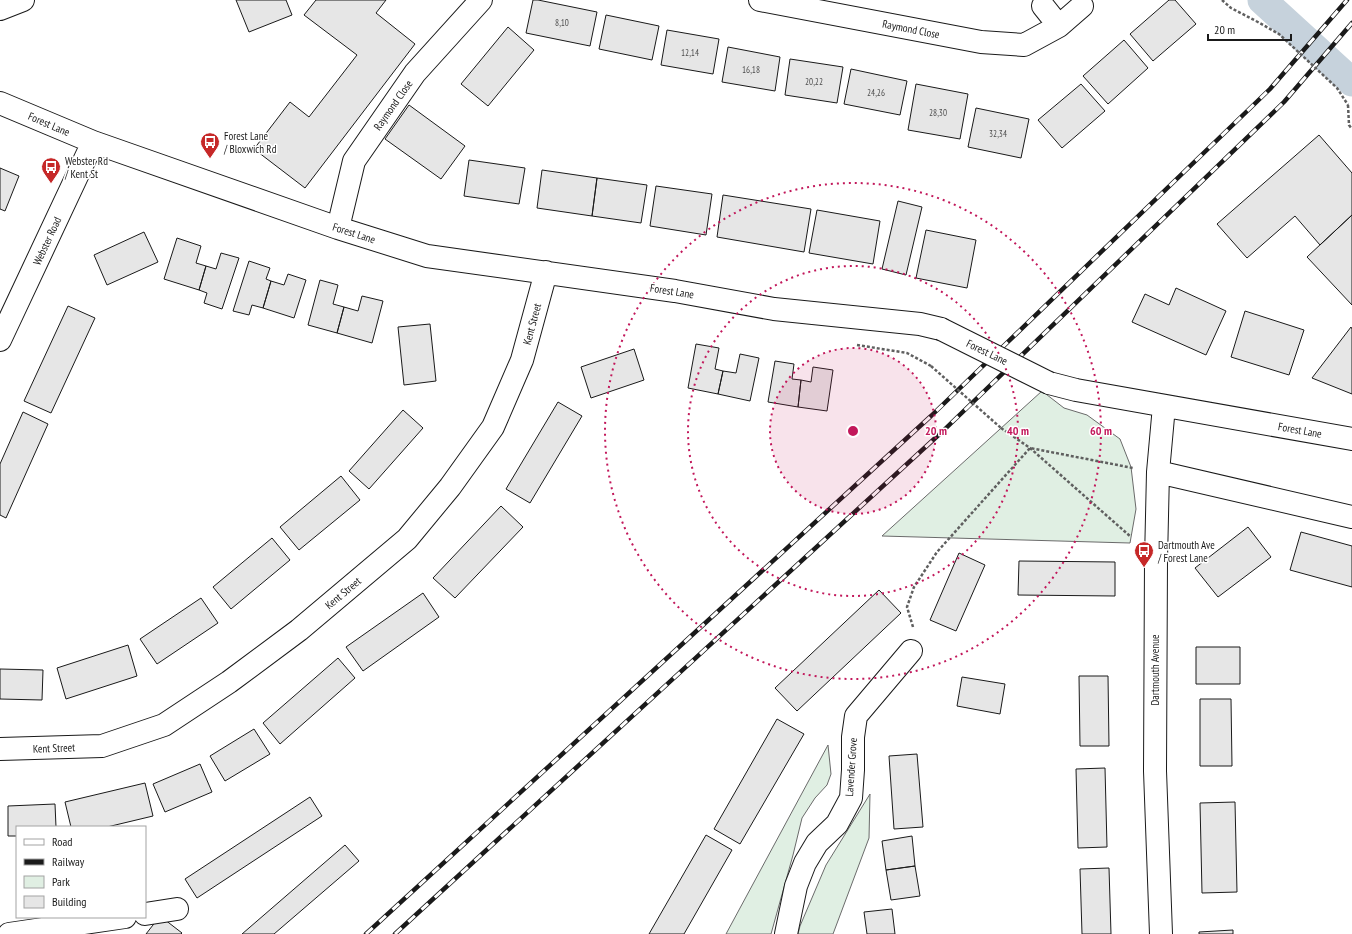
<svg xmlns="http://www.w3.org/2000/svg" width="1352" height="934" viewBox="0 0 1352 934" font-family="'PT Sans Narrow',sans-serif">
  <rect width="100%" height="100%" fill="#fff"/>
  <!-- green -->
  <path fill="#e0efe3" stroke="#6a6a6a" d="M 1042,391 L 1064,408 L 1087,415 L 1120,439 L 1131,467 L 1136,509 L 1130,543 L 882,536 Z
    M 828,745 L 831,774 L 827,785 L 815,798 L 802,818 L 793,855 L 771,934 L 726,934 Z
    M 870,794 L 869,838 L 833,934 L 798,934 L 800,926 L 826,865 Z"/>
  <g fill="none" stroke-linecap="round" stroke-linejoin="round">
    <!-- canal -->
    <path stroke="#c6d2dc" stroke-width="29" d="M 1262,0 L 1352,82"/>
  </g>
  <!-- building -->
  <path fill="#e6e6e6" stroke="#1a1a1a" d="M 236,0 L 286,0 L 292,15 L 249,32 Z
    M 316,0 L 386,0 L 376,13 L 415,44 L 305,188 L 254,149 L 290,102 L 309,117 L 357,55 L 304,15 Z
    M 533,0 L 538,0 L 597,12 L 590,46 L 526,33 Z
    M 1169,0 L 1175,0 L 1196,24 L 1153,61 L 1130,34 Z
    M 606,15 L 659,26 L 652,60 L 599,49 Z
    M 508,27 L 534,50 L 488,106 L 461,84 Z
    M 667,30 L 719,39 L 713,74 L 661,65 Z
    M 1124,40 L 1148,68 L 1108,104 L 1083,76 Z
    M 728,47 L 780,57 L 775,91 L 722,82 Z
    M 790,59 L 843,67 L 837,103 L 785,95 Z
    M 851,69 L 907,81 L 900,115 L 844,104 Z
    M 916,84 L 968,94 L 960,139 L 908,130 Z
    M 1081,84 L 1105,111 L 1062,148 L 1038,120 Z
    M 409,105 L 465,146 L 441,179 L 385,139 Z
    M 976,108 L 1029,119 L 1021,158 L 968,147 Z
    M 1319,135 L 1352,173 L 1352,215 L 1320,245 L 1295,216 L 1247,258 L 1217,224 Z
    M 469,160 L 525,168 L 519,204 L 464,196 Z
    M 0,168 L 19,176 L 5,211 L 0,209 Z
    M 542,170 L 597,178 L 592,216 L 537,208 Z
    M 597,178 L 647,185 L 641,223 L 592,216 Z
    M 656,186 L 712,194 L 706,235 L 650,226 Z
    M 723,195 L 811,209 L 804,252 L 717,237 Z
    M 898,201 L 922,207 L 906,275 L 882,269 Z
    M 817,210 L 880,221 L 873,264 L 809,253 Z
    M 1352,215 L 1352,305 L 1307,257 Z
    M 926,230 L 976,240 L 967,288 L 916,278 Z
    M 144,232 L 158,262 L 107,285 L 94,255 Z
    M 177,238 L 201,246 L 196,263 L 206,266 L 199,290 L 164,279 Z
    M 221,253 L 239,258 L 222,309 L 204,303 L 207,293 L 199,290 L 206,266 L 216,269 Z
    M 249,261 L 270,268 L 266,279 L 271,281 L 263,308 L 252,305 L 249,315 L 233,311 Z
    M 288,274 L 306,280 L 294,318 L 263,308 L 271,281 L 284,285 Z
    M 320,280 L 338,285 L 333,304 L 344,307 L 337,333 L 308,325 Z
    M 1176,288 L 1226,311 L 1206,355 L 1132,322 L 1145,294 L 1169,305 Z
    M 362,296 L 383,301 L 372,343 L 337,333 L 344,307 L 358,311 Z
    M 68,306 L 95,318 L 51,413 L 24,401 Z
    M 1245,311 L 1304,330 L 1289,375 L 1231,357 Z
    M 430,324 L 436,381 L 404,385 L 398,327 Z
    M 1351,327 L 1352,329 L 1352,394 L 1312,378 Z
    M 696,344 L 719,348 L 715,369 L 723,371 L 718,394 L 688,388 Z
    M 634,349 L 644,380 L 591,398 L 581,367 Z
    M 740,354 L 759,358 L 750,401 L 718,394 L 723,371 L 736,373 Z
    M 775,361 L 794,364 L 792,379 L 801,380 L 798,407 L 768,402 Z
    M 813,367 L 833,370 L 827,411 L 798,407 L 801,380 L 811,382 Z
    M 558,402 L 582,416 L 530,503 L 506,489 Z
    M 403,410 L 423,428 L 369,489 L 349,471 Z
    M 23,412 L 48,424 L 6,518 L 0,515 L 0,464 Z
    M 341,476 L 360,500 L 299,550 L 280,527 Z
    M 501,506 L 523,527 L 455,598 L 433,578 Z
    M 1248,527 L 1271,557 L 1218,597 L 1195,568 Z
    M 1301,532 L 1352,546 L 1352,587 L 1290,570 Z
    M 272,538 L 290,560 L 231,609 L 213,587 Z
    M 959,553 L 985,565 L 956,631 L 930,620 Z
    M 1019,561 L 1115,562 L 1115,596 L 1018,595 Z
    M 879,590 L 901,613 L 797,711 L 775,688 Z
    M 423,593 L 439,617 L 363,671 L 346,647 Z
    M 201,598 L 218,623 L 157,664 L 140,639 Z
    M 128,645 L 137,676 L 66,699 L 57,668 Z
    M 1196,647 L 1240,647 L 1240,684 L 1196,684 Z
    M 338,658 L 355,678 L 280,744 L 263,723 Z
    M 0,669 L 43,670 L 42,700 L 0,699 Z
    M 1079,676 L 1108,676 L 1109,746 L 1080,746 Z
    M 962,677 L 1005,684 L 1000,714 L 957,706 Z
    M 1200,699 L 1231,699 L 1232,766 L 1200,766 Z
    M 777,719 L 804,734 L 740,844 L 714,829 Z
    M 254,729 L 270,754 L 225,781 L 210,756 Z
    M 917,754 L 923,827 L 894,829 L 889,756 Z
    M 200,764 L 212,792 L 165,812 L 153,784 Z
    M 1105,768 L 1107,847 L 1078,848 L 1076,769 Z
    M 145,783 L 153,816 L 107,827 L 71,827 L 65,802 Z
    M 310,797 L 322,816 L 197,898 L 185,879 Z
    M 1235,802 L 1237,892 L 1202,893 L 1200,803 Z
    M 55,804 L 56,827 L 17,827 L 17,836 L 8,836 L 8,806 Z
    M 706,835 L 732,850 L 684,934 L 649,934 Z
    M 912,836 L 915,866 L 886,870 L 882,841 Z
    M 345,845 L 359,861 L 274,934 L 242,934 Z
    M 915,866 L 920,896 L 891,900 L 886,870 Z
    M 1109,868 L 1111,934 L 1082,934 L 1080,869 Z
    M 892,909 L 895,934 L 867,934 L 864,912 Z
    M 160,916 L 182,933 L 181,934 L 146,934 Z
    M 1233,930 L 1233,934 L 1199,934 L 1199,932 Z"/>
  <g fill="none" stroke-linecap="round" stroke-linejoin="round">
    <defs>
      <path id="minor" d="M 760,0 L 981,42 L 1024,45 L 1059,26 L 1082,6
        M 1043,6 L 1059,26
        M 0,103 L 93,142 L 338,228 L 427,256 L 675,291 L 774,309 L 920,324 L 941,329
        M 338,228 L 354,161 L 415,73 L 481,0
        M 0,340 L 93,142
        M 1049,383 L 1076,390 L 1352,439
        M 1158,472 L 1352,517
        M 0,749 L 102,746 L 164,725 L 229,682 L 299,630 L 407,539 L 450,487 L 493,427 L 522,360 L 546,272
        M 145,914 L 177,909
        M 9,934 L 125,917
        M 786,934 L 796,886 L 805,863 L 817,843 L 837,824 L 851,798 L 853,770 L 853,737 L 856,716 L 911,651
        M 1161,934 L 1155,771 L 1156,560 L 1158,472 L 1164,406"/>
      <path id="major" d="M 0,9 L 23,0"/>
    </defs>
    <!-- minor casing -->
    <use href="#minor" stroke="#1a1a1a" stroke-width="24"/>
    <!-- major casing -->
    <use href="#major" stroke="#1a1a1a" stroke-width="24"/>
    <!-- path -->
    <path stroke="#5f5f5f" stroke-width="2.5" stroke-dasharray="3 2" stroke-linecap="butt" d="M 1222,0 L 1231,8 L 1256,21
      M 1348,105 L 1349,125 L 1352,129
      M 857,345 L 907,353 L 931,366
      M 1001,428 L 1030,448 L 1131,537
      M 913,627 L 907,607 L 914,587 L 937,552 L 1030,448 L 1133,468"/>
    <!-- minor -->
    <use href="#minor" stroke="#fff" stroke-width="22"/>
    <!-- major -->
    <use href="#major" stroke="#fff" stroke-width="22"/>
    <defs>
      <path id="rail" d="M 366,934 L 931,416 L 1270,89 L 1347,0
        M 395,934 L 944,430 L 1284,102 L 1352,23"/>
    </defs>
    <!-- rail casing -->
    <use href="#rail" stroke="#1a1a1a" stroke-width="4.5"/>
    <!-- rail -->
    <use href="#rail" stroke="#fff" stroke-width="3" stroke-dasharray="9" stroke-linecap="butt"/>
    <defs>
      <path id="minor-bridge" d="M 941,329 L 1049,383"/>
    </defs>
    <!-- minor-bridge casing -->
    <use href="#minor-bridge" stroke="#1a1a1a" stroke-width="24" stroke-linecap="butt"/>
    <!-- path-bridge -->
    <path stroke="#5f5f5f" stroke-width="2.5" stroke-dasharray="3 2" stroke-linecap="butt" d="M 1256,21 L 1279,34 L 1337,88 L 1348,105
      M 931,366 L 1001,428"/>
    <!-- minor-bridge -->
    <use href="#minor-bridge" stroke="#fff" stroke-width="22"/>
  </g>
  <!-- distance rings -->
  <circle cx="853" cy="431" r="83" fill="#c2185b" fill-opacity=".12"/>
  <g fill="none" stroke="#c2185b" stroke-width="2" stroke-dasharray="2 4">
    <circle cx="853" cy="431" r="83"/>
    <circle cx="853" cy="431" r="165"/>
    <circle cx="853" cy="431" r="248"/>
  </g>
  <!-- icons -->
  <defs>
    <symbol id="bus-pin" viewBox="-11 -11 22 30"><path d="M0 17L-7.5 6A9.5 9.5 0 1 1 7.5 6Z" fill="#c62828" stroke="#fff"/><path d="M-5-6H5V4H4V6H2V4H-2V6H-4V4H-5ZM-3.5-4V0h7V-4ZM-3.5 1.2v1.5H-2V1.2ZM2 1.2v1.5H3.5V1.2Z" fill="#fff"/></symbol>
  </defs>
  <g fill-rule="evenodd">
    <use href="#bus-pin" x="199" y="131" width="22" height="30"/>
    <use href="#bus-pin" x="40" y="156" width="22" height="30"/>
    <use href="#bus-pin" x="1133" y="540" width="22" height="30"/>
  </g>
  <g text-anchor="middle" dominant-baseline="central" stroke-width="3" stroke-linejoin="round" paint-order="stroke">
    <!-- number labels -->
    <g font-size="9" fill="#4d4d4d">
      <text x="562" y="22">8,10</text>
      <text x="690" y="52">12,14</text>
      <text x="751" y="69">16,18</text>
      <text x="814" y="81">20,22</text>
      <text x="876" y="92">24,26</text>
      <text x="938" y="112">28,30</text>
      <text x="998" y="133">32,34</text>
    </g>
    <!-- street labels -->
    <g font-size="11" fill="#1a1a1a" stroke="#fff">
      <text transform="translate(911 29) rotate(11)">Raymond Close</text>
      <text transform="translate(393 105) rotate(-55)">Raymond Close</text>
      <text transform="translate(49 124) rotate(23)">Forest Lane</text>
      <text transform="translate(354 233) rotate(18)">Forest Lane</text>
      <text transform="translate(47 241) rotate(-65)">Webster Road</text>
      <text transform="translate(672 291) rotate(9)">Forest Lane</text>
      <text transform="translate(532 324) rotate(-75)">Kent Street</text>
      <text transform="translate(987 352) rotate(26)">Forest Lane</text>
      <text transform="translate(1300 430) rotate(10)">Forest Lane</text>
      <text transform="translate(343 593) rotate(-40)">Kent Street</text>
      <text transform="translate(1155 670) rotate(-90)">Dartmouth Avenue</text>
      <text transform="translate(54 748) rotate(-2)">Kent Street</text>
      <text transform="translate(851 767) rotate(-86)">Lavender Grove</text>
    </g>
    <!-- poi labels -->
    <g font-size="11" fill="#1a1a1a" stroke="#fff" text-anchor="start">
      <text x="224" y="136">Forest Lane<tspan x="224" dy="13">/ Bloxwich Rd</tspan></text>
      <text x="65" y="161">Webster Rd<tspan x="65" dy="13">/ Kent St</tspan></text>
      <text x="1158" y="545">Dartmouth Ave<tspan x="1158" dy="13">/ Forest Lane</tspan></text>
    </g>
  </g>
  <circle cx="853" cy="431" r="6" fill="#c2185b" stroke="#fff" stroke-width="2"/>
  <g font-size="12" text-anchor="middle" font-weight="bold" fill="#c2185b" stroke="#fff" stroke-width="3" stroke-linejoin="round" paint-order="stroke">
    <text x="936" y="435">20 m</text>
    <text x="1018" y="435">40 m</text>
    <text x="1101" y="435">60 m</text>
  </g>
  <!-- legend -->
  <rect x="16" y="826" width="130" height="92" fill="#ffffff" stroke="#a3a3a3"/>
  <rect x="24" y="839" width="20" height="6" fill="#ffffff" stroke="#a3a3a3"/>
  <text x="52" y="846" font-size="12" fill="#1a1a1a">Road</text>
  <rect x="24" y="859" width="20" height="6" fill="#1a1a1a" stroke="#a3a3a3"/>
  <text x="52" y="866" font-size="12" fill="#1a1a1a">Railway</text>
  <rect x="24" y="876" width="20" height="12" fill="#e0efe3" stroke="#a3a3a3"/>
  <text x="52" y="886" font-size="12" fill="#1a1a1a">Park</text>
  <rect x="24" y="896" width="20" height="12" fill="#e6e6e6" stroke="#a3a3a3"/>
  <text x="52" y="906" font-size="12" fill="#1a1a1a">Building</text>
  <!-- scale -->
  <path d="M1208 34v6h83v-6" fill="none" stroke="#1a1a1a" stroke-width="2"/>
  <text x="1214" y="34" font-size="12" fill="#1a1a1a" stroke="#ffffff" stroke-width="3" paint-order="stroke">20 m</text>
</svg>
